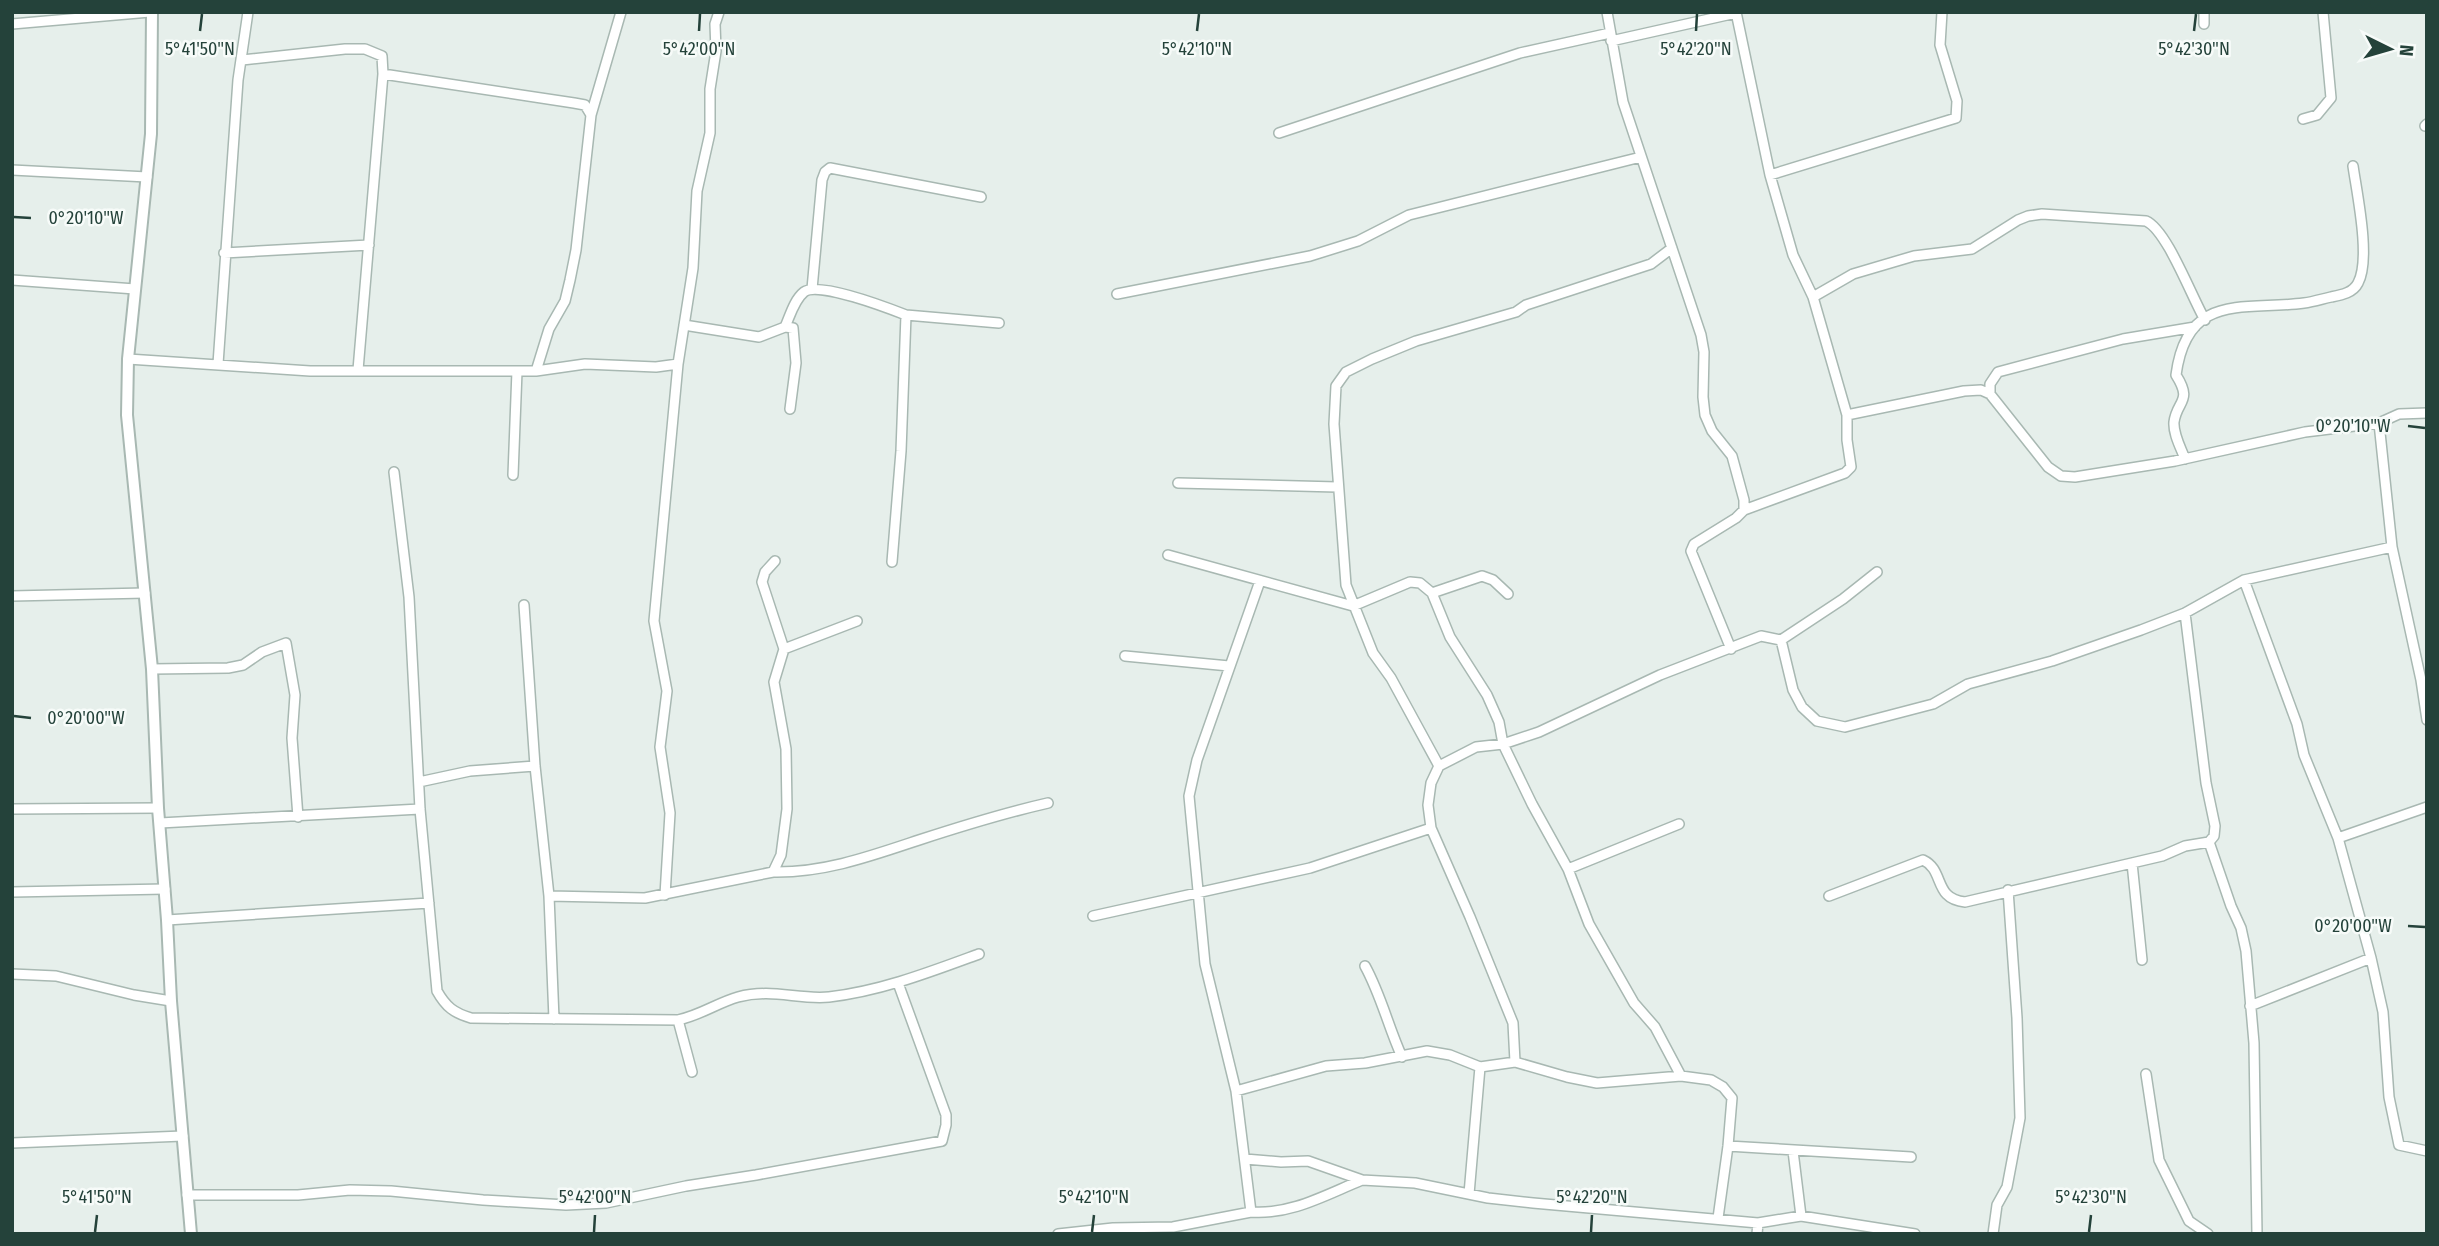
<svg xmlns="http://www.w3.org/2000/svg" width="2439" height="1246" viewBox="0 0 2439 1246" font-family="'Fira Sans Condensed',sans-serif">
  <rect width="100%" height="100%" fill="#e6efeb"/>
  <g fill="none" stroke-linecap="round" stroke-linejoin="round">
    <defs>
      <path id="minor" d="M 1607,12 L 1623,102 L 1701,335 L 1704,352 L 1703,397 L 1705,415 L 1712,431 L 1732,456 L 1744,500 L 1744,510 L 1736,518 L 1694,544 L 1691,551 L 1731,649
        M 1736,12 L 1770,175 L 1793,255 L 1813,297 L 1847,415 L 1847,440 L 1851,467 L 1845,473 L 1744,510
        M 12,24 L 150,12
        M 2204,24 L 2204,12
        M 1611,41 L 1736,13
        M 242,60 L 345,49 L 365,49 L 382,56 L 383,74 L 358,370
        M 383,74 L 574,103 L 585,105 L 591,115 L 576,250 L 570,280 L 565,301 L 549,329 L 536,371
        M 591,115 L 621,12
        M 2303,119 L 2317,115 L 2331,98 L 2323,12
        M 2425,126 L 2427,124
        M 1279,133 L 1520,53 L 1610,33
        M 12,170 L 147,177
        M 1770,175 L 1956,118 L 1957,101 L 1940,45 L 1942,12
        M 224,253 L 369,245
        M 12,280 L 135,289
        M 812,289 L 822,180 L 825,172 L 830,168 L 981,197
        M 1117,294 L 1310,256 L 1358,241 L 1409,215 L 1641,157
        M 1813,297 L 1853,274 L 1914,256 L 1972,249 L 2018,220 L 2028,216 L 2042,214 L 2146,221 C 2167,230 2192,298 2205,320
        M 906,315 L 999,323
        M 684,325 L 759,337 L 785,327 L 793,328 L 796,363 L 790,409
        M 785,327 C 790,316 794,300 804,292 C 818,281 888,308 906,315 L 901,451 L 892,562
        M 128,359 L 310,371 L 536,371 L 585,364 L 656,367 L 678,364
        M 218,364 L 238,80 L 248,12
        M 1990,394 L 1990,384 L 1998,372 L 2123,339 L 2195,327
        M 1847,415 L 1964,391 L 1981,390 L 1990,394 L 2048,467 L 2061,476 L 2075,477 L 2175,461 L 2305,432 L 2379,423 L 2399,414 L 2427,413
        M 2379,423 L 2392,547 L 2421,680 L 2427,720
        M 2185,459 C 2181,448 2173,434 2174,422 C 2177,400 2193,402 2176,375 C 2187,291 2245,311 2304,303 C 2313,302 2322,299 2331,297 C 2341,295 2353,293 2358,283 C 2371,259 2357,194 2353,166
        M 394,472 L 409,597 L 420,809 L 437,991 C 446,1007 454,1013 471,1018 L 678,1020 C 701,1015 717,1003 738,997 C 772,988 798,1000 829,997 C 881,991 930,972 979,954
        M 513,475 L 517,371
        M 1178,483 L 1337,487
        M 1168,555 L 1353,606 L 1410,582 L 1420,583 L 1432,593 L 1450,637 L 1487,695 L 1499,722 L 1503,744 L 1532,804 L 1568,869 L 1589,924 L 1634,1003 L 1655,1027 L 1681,1076
        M 2244,580 L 2297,724 L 2304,755 L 2338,838 L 2371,958 L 2383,1012 L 2389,1097 L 2399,1145 L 2427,1151
        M 1432,593 L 1482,576 L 1493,580 L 1508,594
        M 12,596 L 145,593
        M 524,605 L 535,766 L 549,896 L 554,1019
        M 2185,613 L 2206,783 L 2215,826 L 2214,836 L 2209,842 L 2231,906 L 2241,928 L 2246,951 L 2254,1043 L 2257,1234
        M 1781,640 L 1843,599 L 1877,572
        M 784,649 L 857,621
        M 1125,656 L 1229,666
        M 152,669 L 228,668 L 243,665 L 262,652 L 286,643 L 295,695 L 292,738 L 298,817
        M 1439,766 L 1391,678 L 1373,653 L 1346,585 L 1334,424 L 1336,386 L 1346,372 L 1372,359 L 1416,341 L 1516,312 L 1526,305 L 1651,264 L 1672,248
        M 419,782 L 470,771 L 535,766
        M 12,809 L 158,808
        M 160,823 L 420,809
        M 2338,838 L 2427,807
        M 2132,863 L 2142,960
        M 1568,869 L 1679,824
        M 773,872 C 824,873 871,856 919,840 C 962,826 1004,813 1048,803
        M 12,892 L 165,889
        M 665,895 L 670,813 L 660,747 L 667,691 L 654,621 L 678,364 L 693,268 L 697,191 L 710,133 L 710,89 L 716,51 L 715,24 L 719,12
        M 549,896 L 645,898 L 773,872 L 781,855 L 787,809 L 786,749 L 774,682 L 784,649 L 762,582 L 765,572 L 775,561
        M 1829,896 L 1923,860 C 1945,870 1933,899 1965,902 L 2162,856 L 2185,846 L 2209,842
        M 1093,916 L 1310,868 L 1431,828
        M 167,920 L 429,903
        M 1365,966 C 1381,995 1388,1026 1402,1057
        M 12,974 L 56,976 L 134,995 L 171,1001
        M 2250,1006 L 2371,958
        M 678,1020 L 692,1072
        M 1515,1062 L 1513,1023 L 1470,917 L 1431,828 L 1428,805 L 1431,783 L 1439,766 L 1476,747 L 1503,744 L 1539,732 L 1660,675 L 1761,636 L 1781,640 L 1793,690 L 1802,707 L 1817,721 L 1845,727 L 1933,704 L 1968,684 L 2052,661 L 2141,630 L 2185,613 L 2244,580 L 2392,547
        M 2146,1074 L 2159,1160 L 2189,1221 L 2208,1234
        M 1236,1091 L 1326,1066 L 1365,1063 L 1427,1051 L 1450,1055 L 1480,1067 L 1515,1062 L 1567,1077 L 1597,1083 L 1681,1076 L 1711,1080 L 1723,1087 L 1732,1098 L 1728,1146 L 1718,1218
        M 12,1143 L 183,1136
        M 1728,1146 L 1911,1157
        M 1793,1151 L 1801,1216
        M 1245,1159 L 1281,1162 L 1308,1161 L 1362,1180 L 1415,1183 L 1488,1198 L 1533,1203 L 1758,1223 L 1801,1216 L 1915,1234
        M 1469,1194 L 1480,1067
        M 187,1195 L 298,1195 L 350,1190 L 391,1191 L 483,1200 L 566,1205 L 606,1203 L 686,1186 L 756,1175 L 942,1141 L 946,1125 L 946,1115 L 898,983
        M 1251,1212 C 1291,1215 1325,1195 1362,1180
        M 1058,1234 L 1113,1228 L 1173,1227 L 1251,1212 L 1236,1091 L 1205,964 L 1189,796 L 1197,760 L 1260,581
        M 1757,1234 L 1758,1223
        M 1993,1234 L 1997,1205 L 2007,1187 L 2020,1118 L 2017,1018 L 2008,890"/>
      <path id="tertiary" d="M 152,12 L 151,134 L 128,359 L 127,415 L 152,669 L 158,808 L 167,920 L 171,1001 L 191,1234"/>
    </defs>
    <!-- minor casing -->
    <use href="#minor" stroke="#a8b8b2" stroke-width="12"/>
    <!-- tertiary casing -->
    <use href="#tertiary" stroke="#a8b8b2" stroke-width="14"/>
    <!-- minor -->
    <use href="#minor" stroke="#fff" stroke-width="9"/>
    <!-- tertiary -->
    <use href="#tertiary" stroke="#fff" stroke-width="10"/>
  </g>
  <!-- ticks -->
  <path fill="none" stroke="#24423a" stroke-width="2.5" d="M 200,31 L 202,14M 699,31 L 700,14M 1197,31 L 1199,14M 1696,31 L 1697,14M 2194,31 L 2196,14M 14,217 L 31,218M 2408,426 L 2425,428M 14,716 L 31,718M 2408,926 L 2425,927M 95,1232 L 97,1215M 594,1232 L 595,1215M 1092,1232 L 1094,1215M 1591,1232 L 1592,1215M 2089,1232 L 2091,1215"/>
  <g font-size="18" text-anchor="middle" fill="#24423a" stroke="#f7fbf9" stroke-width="5" stroke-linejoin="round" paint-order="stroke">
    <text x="200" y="55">5°41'50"N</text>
    <text x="699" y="55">5°42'00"N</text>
    <text x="1197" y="55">5°42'10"N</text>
    <text x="1696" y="55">5°42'20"N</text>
    <text x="2194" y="55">5°42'30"N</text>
    <text x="86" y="224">0°20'10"W</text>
    <text x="2353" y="432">0°20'10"W</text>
    <text x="86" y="724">0°20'00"W</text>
    <text x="2353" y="932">0°20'00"W</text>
    <text x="97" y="1203">5°41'50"N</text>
    <text x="595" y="1203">5°42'00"N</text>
    <text x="1094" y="1203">5°42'10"N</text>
    <text x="1592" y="1203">5°42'20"N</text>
    <text x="2091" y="1203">5°42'30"N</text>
  </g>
  <!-- border -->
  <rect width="2439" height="1246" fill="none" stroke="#24423a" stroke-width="28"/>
  <!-- north arrow -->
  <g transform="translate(2390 49) rotate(95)" stroke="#f7fbf9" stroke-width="5" paint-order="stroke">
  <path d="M0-5L12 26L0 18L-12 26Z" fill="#24423a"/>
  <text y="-10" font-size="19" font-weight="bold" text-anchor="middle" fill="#24423a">N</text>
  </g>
</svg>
